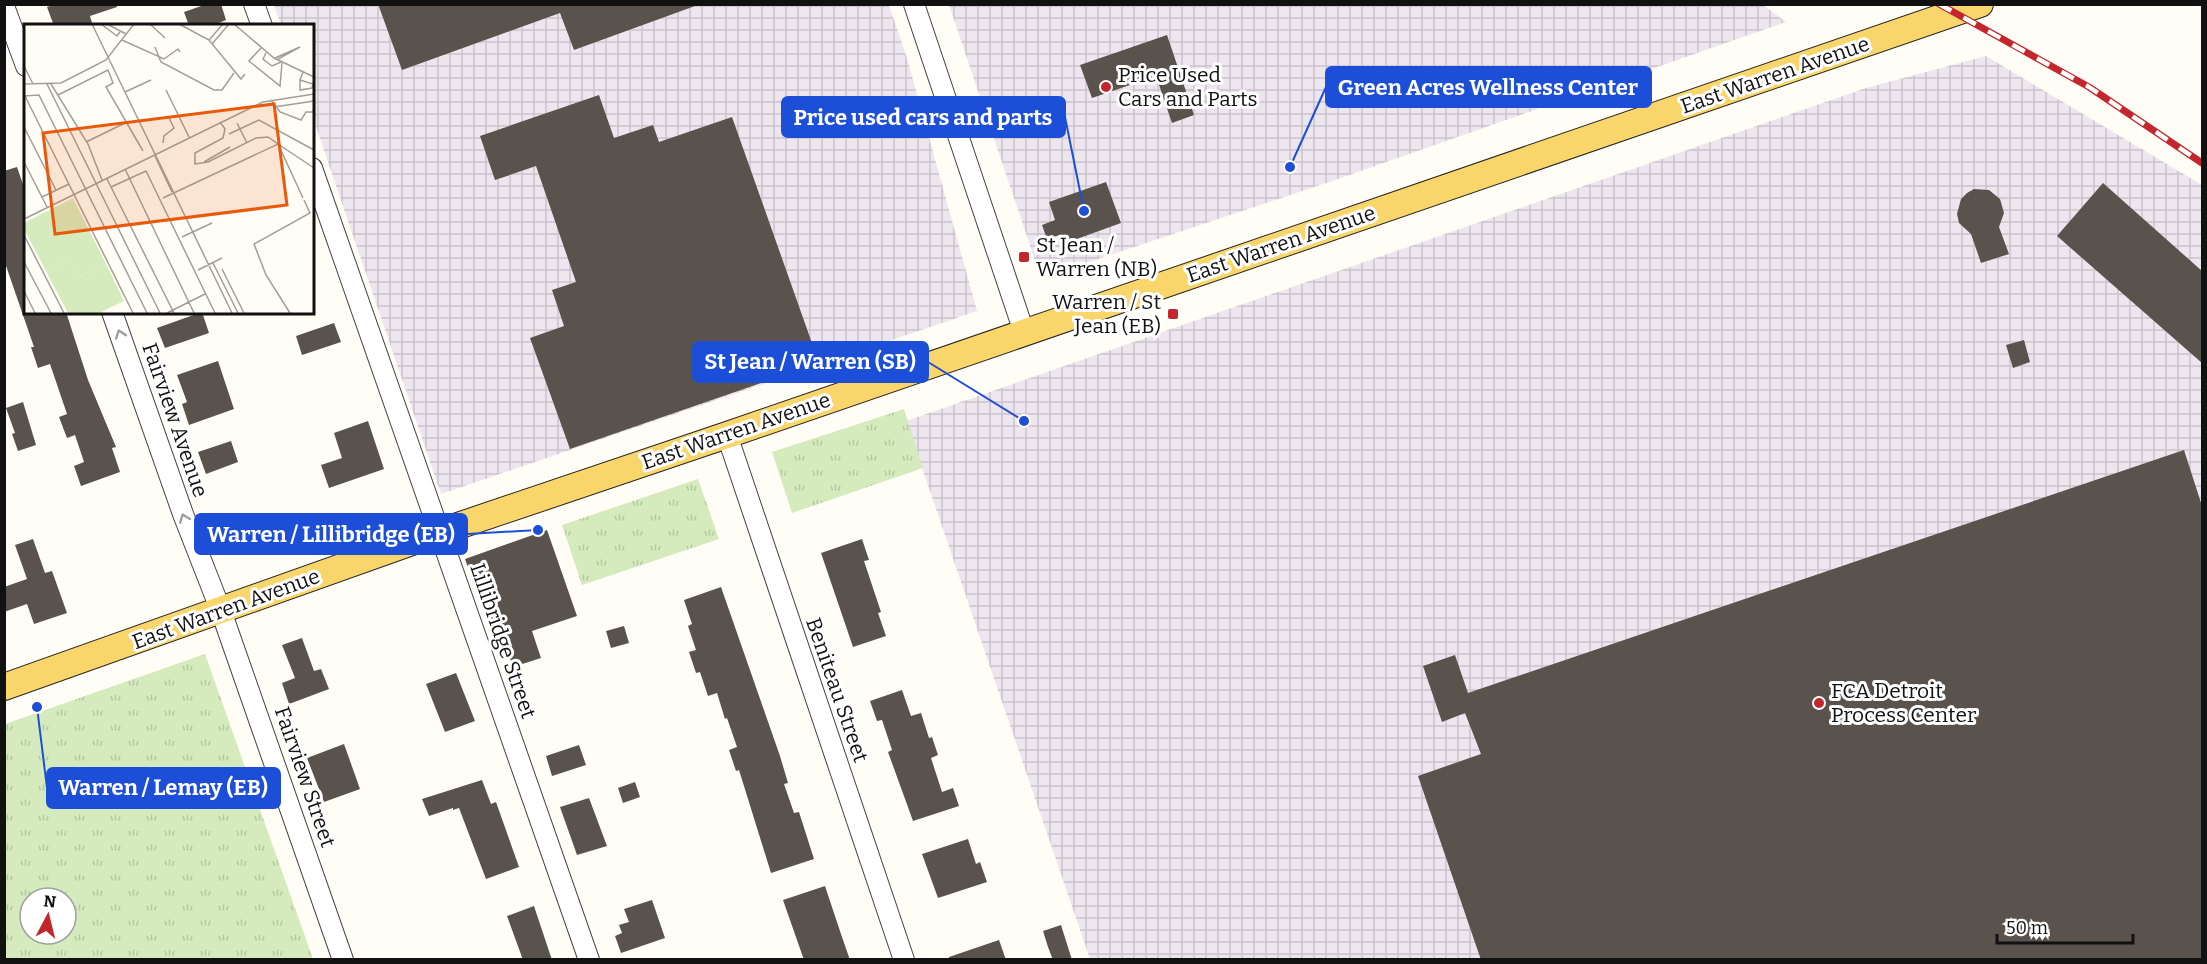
<svg xmlns="http://www.w3.org/2000/svg" width="2207" height="964" viewBox="0 0 2207 964" font-family="Bitter,serif">
  <defs>
    <pattern id="industrial-grid" width="8" height="8" patternUnits="userSpaceOnUse" patternTransform="scale(1.5)"><rect width="8" height="8" fill="#eee6ef"/><path d="M0 4h8M4 0v8" fill="none" stroke="#cbc4cc"/></pattern>
    <pattern id="grass-tufts" width="24" height="20" patternUnits="userSpaceOnUse" patternTransform="scale(1.5)"><rect width="24" height="20" fill="#d5ebbd"/><path d="M3 7l-1-3M5 7V3M7 7l1-3M15 17l-1-3M17 17v-4M19 17l1-3" fill="none" stroke="#b6c8a1"/></pattern>
  </defs>
  <rect width="100%" height="100%" fill="#fffdf5"/>
  <!-- industrial -->
  <path fill="url(#industrial-grid)" d="M 1762,4 L 1786,22 L 1335,180 L 1041,278 L 949,5 Z
    M 274,5 L 889,5 L 907,58 L 977,311 L 441,494 L 312,115 L 312,26 L 281,25 Z
    M 1986,56 L 2202,185 L 2202,959 L 1090,959 L 906,421 L 1866,88 Z"/>
  <!-- grass -->
  <path fill="url(#grass-tufts)" fill-rule="evenodd" d="M 904,409 L 923,468 L 792,513 L 772,452 Z
    M 698,479 L 719,539 L 582,585 L 562,525 Z
    M 205,654 L 313,959 L 5,959 L 5,724 ZM 30,898 L 66,898 L 66,934 L 30,934 Z"/>
  <!-- building -->
  <path fill="#5a524d" d="M 55,4 L 117,4 L 117,7 L 90,16 L 93,26 L 54,26 L 47,7 Z
    M 207,4 L 221,4 L 226,20 L 211,26 L 189,26 L 184,12 Z
    M 378,4 L 694,4 L 695,6 L 574,50 L 560,13 L 402,70 Z
    M 1167,35 L 1194,115 L 1172,123 L 1156,76 L 1092,98 L 1080,65 Z
    M 599,95 L 614,138 L 653,125 L 659,142 L 732,117 L 819,363 L 570,449 L 530,338 L 564,326 L 552,290 L 576,282 L 536,166 L 495,180 L 480,136 Z
    M 17,167 L 26,193 L 26,312 L 66,312 L 88,380 L 116,447 L 112,448 L 120,472 L 81,486 L 74,466 L 84,462 L 75,435 L 67,438 L 59,417 L 67,414 L 50,364 L 38,368 L 31,347 L 34,347 L 4,260 L 4,171 Z
    M 1106,182 L 1121,223 L 1063,244 L 1060,235 L 1047,239 L 1042,225 L 1055,220 L 1049,202 Z
    M 2103,183 L 2202,271 L 2202,363 L 2057,236 Z
    M 1974,189 L 1989,190 L 2000,199 L 2004,213 L 1999,227 L 2009,254 L 1981,263 L 1971,234 L 1959,223 L 1957,214 L 1961,199 L 1967,193 Z
    M 202,312 L 209,333 L 165,348 L 157,328 Z
    M 334,323 L 341,342 L 302,355 L 296,336 Z
    M 2024,340 L 2030,362 L 2013,368 L 2006,345 Z
    M 218,361 L 234,409 L 189,425 L 182,404 L 187,402 L 177,375 Z
    M 23,402 L 36,445 L 18,451 L 12,434 L 15,433 L 6,408 Z
    M 368,421 L 384,469 L 329,488 L 321,465 L 342,458 L 334,433 Z
    M 231,441 L 238,462 L 206,474 L 198,452 Z
    M 2184,450 L 2202,506 L 2202,960 L 1481,960 L 1418,776 L 1481,754 L 1465,713 L 1442,722 L 1423,666 L 1455,655 L 1468,693 Z
    M 547,530 L 577,616 L 532,631 L 541,658 L 513,667 L 504,641 L 495,644 L 465,559 Z
    M 33,539 L 45,573 L 52,571 L 67,613 L 34,624 L 27,604 L 4,612 L 4,587 L 27,579 L 15,545 Z
    M 862,539 L 869,560 L 864,561 L 881,612 L 878,613 L 886,636 L 853,647 L 821,553 Z
    M 721,587 L 780,756 L 788,783 L 784,784 L 794,813 L 799,812 L 814,859 L 771,873 L 739,770 L 736,771 L 729,750 L 737,747 L 727,718 L 725,719 L 717,693 L 708,696 L 700,672 L 696,673 L 689,652 L 696,650 L 688,626 L 692,624 L 684,600 Z
    M 624,626 L 629,643 L 611,648 L 606,631 Z
    M 302,638 L 314,671 L 321,669 L 329,689 L 289,704 L 282,683 L 295,678 L 282,645 Z
    M 456,673 L 475,721 L 445,732 L 426,684 Z
    M 902,690 L 911,716 L 921,713 L 929,738 L 932,737 L 938,755 L 931,758 L 942,792 L 953,788 L 959,806 L 913,821 L 888,752 L 892,750 L 882,720 L 877,721 L 870,701 Z
    M 344,744 L 360,789 L 324,802 L 307,758 Z
    M 579,745 L 586,765 L 552,776 L 546,756 Z
    M 482,780 L 491,804 L 496,802 L 519,867 L 486,879 L 459,808 L 453,810 L 453,808 L 429,816 L 422,799 Z
    M 635,782 L 640,797 L 623,803 L 618,788 Z
    M 589,798 L 607,846 L 577,855 L 560,807 Z
    M 968,839 L 976,864 L 980,862 L 987,882 L 938,898 L 922,854 Z
    M 825,886 L 842,937 L 850,960 L 804,960 L 783,900 Z
    M 652,900 L 665,938 L 621,953 L 615,936 L 622,933 L 619,925 L 629,922 L 624,909 Z
    M 534,906 L 552,960 L 523,960 L 507,916 Z
    M 1061,925 L 1072,960 L 1053,960 L 1048,947 L 1043,931 Z
    M 999,940 L 1006,960 L 949,960 L 949,957 Z"/>
  <g fill="none" stroke-linecap="round" stroke-linejoin="round">
    <defs>
      <path id="minor" d="M 254,4 L 262,26
        M 914,4 L 1024,332
        M 4,6 L 26,66
        M 312,168 L 589,960
        M 112,312 L 183,514 L 221,611 L 343,960
        M 727,435 L 904,960"/>
      <path id="major" d="M 4,687 L 440,532 L 727,435 L 1980,4"/>
    </defs>
    <!-- minor casing -->
    <use href="#minor" stroke="#444" stroke-width="22"/>
    <!-- major casing -->
    <use href="#major" stroke="#222" stroke-width="28"/>
    <!-- minor -->
    <use href="#minor" stroke="#fff" stroke-width="20"/>
    <!-- major -->
    <use href="#major" stroke="#f9d66b" stroke-width="26"/>
    <defs>
      <path id="rail" d="M 1939,4 L 2089,87 L 2202,163"/>
    </defs>
    <!-- rail casing -->
    <use href="#rail" stroke="#c4262e" stroke-width="7"/>
    <!-- rail -->
    <use href="#rail" stroke="#fff" stroke-width="4.5" stroke-dasharray="14" stroke-linecap="butt"/>
  </g>
  <!-- one-way arrows -->
  <defs><path id="oneway-chevron" d="M-2-3.5L2.5 0L-2 3.5" fill="none" stroke-width="1.6" stroke-linecap="round" stroke-linejoin="round" transform="scale(1.5)"/></defs>
  <g stroke="#a0a0a0">
    <use href="#oneway-chevron" transform="translate(120 334) rotate(-109)"/>
    <use href="#oneway-chevron" transform="translate(184 518) rotate(-111)"/>
  </g>
  <!-- markers -->
  <g fill="#c4262e" stroke="#fff" stroke-width="2">
    <circle cx="1106" cy="87" r="6"/>
    <rect x="1018" y="251" width="12" height="12" rx="3"/>
    <rect x="1167" y="308" width="12" height="12" rx="3"/>
    <circle cx="1819" cy="703" r="6"/>
  </g>
  <g text-anchor="middle" dominant-baseline="central" stroke-width="6" stroke-linejoin="round" paint-order="stroke">
    <!-- poi labels -->
    <g font-size="21" fill="#111" stroke="#fff" text-anchor="start">
      <text x="1118" y="75">Price Used<tspan x="1118" dy="24">Cars and Parts</tspan></text>
      <text x="1036" y="245">St Jean /<tspan x="1036" dy="24">Warren (NB)</tspan></text>
      <text x="1161" y="302" text-anchor="end">Warren / St<tspan x="1161" dy="24">Jean (EB)</tspan></text>
      <text x="1831" y="691">FCA Detroit<tspan x="1831" dy="24">Process Center</tspan></text>
    </g>
    <!-- street labels -->
    <g font-size="21" fill="#111" stroke="#fff">
      <text transform="translate(1775 75) rotate(-19)">East Warren Avenue</text>
      <text transform="translate(1281 244) rotate(-19)">East Warren Avenue</text>
      <text transform="translate(175 420) rotate(71)">Fairview Avenue</text>
      <text transform="translate(736 431) rotate(-19)">East Warren Avenue</text>
      <text transform="translate(226 609) rotate(-20)">East Warren Avenue</text>
      <text transform="translate(503 641) rotate(71)">Lillibridge Street</text>
      <text transform="translate(837 690) rotate(71)">Beniteau Street</text>
      <text transform="translate(305 777) rotate(71)">Fairview Street</text>
    </g>
  </g>
  <!-- overview -->
  <g transform="translate(24 24)">
    <rect width="290" height="290" fill="#fffdf5"/>
    <path d="M 49,174 L 82,240 L 55,253 L 45,235 L 22,247 L 0,205 L 0,199 Z" fill="#d5ebbd"/>
    <path d="M 45,235 L 55,253 L 82,240 L 100,277 L 75,289 L 44,289 L 22,247 Z" fill="#d5ebbd"/>
    <path fill="none" stroke="#a09f9a" stroke-width="1.5" d="M 68,0 L 208,289M 77,0 L 93,12 L 96,8M 83,0 L 102,10M 126,0 L 141,14M 155,0 L 185,16 L 217,55 L 221,50M 210,0 L 250,34 L 290,53M 98,16 L 140,35 L 154,25 L 156,28M 185,16 L 199,0M 188,20 L 205,0M 131,23 L 137,38 L 190,66 L 198,66 L 210,49M 237,24 L 225,37 L 256,62 L 258,39M 242,29 L 239,35 L 248,42 L 257,38M 251,34 L 276,23 L 254,35M 0,42 L 9,60M 276,56 L 289,60 L 288,64 L 276,66 L 276,56 L 279,48M 0,60 L 37,59 L 82,36 L 110,0M 23,60 L 136,289M 27,60 L 64,120 L 78,156M 142,66 L 165,113M 101,68 L 127,56M 0,70 L 109,289M 34,71 L 84,46 L 89,59 L 82,63 L 119,127M 0,72 L 15,71 L 123,289M 247,76 L 256,88 L 277,96 L 282,88 L 290,88M 250,83 L 290,77M 196,98 L 201,105 L 199,114 L 171,129 L 171,140 L 184,138 L 232,114 L 244,113 L 254,120 L 279,174M 213,99 L 223,119M 0,103 L 32,166M 205,110 L 235,96 L 290,126M 62,118 L 101,99M 139,119 L 140,112 L 150,104 L 145,94M 131,132 L 148,168M 0,138 L 23,183M 180,138 L 206,123M 101,145 L 170,289M 83,155 L 150,289M 87,163 L 122,147 L 191,289M 18,173 L 45,160M 139,174 L 254,120 L 290,144M 0,195 L 239,78 L 290,70M 0,211 L 40,289M 158,213 L 188,199M 0,238 L 27,289M 189,239 L 214,289M 198,245 L 220,289M 174,246 L 198,234M 0,267 L 11,289M 143,289 L 181,270M 266,289 L 242,251 L 230,220 L 286,189 L 280,176"/>
    <path fill="#e8590c" fill-opacity="0.15" stroke="#e8590c" stroke-width="3" d="M 250,80 L 263,181 L 31,210 L 19,109 Z"/>
    <rect width="290" height="290" fill="none" stroke="#111" stroke-width="3"/>
  </g>
  <!-- callouts -->
  <path fill="none" stroke="#1d4ed8" stroke-width="2" d="M1290 167L1326 87M1084 211L1065 117M1024 421L928 362M538 530L467 534M37 707L47 788"/>
  <g fill="#1d4ed8" stroke="#fff" stroke-width="2">
    <circle cx="1290" cy="167" r="6"/>
    <circle cx="1084" cy="211" r="6"/>
    <circle cx="1024" cy="421" r="6"/>
    <circle cx="538" cy="530" r="6"/>
    <circle cx="37" cy="707" r="6"/>
  </g>
  <g fill="#1d4ed8" stroke="#1d4ed8" stroke-width="2">
    <rect x="1326" y="67" width="325" height="40" rx="6"/>
    <rect x="782" y="97" width="283" height="40" rx="6"/>
    <rect x="693" y="342" width="235" height="40" rx="6"/>
    <rect x="195" y="514" width="272" height="40" rx="6"/>
    <rect x="47" y="768" width="233" height="40" rx="6"/>
  </g>
  <g font-size="22" text-anchor="middle" font-weight="bold" fill="#fff">
    <text x="1488" y="95">Green Acres Wellness Center</text>
    <text x="923" y="125">Price used cars and parts</text>
    <text x="810" y="369">St Jean / Warren (SB)</text>
    <text x="331" y="542">Warren / Lillibridge (EB)</text>
    <text x="163" y="795">Warren / Lemay (EB)</text>
  </g>
  <!-- border -->
  <rect width="2207" height="964" fill="none" stroke="#111111" stroke-width="12"/>
  <!-- north arrow -->
  <g transform="translate(48 916) rotate(7)"><circle r="28" fill="#ffffff" stroke="#a0a0a0" stroke-width="1.5"/>
  <path d="M0-4.5L10 22L0 15L-10 22Z" fill="#c4262e"/>
  <text y="-9" font-size="16" font-weight="bold" text-anchor="middle" fill="#111111">N</text>
  </g>
  <!-- scale -->
  <path d="M1997 934v9h136v-9" fill="none" stroke="#111111" stroke-width="3"/>
  <text x="2006" y="934" font-size="18" fill="#111111" stroke="#ffffff" stroke-width="4.5" paint-order="stroke">50 m</text>
</svg>
